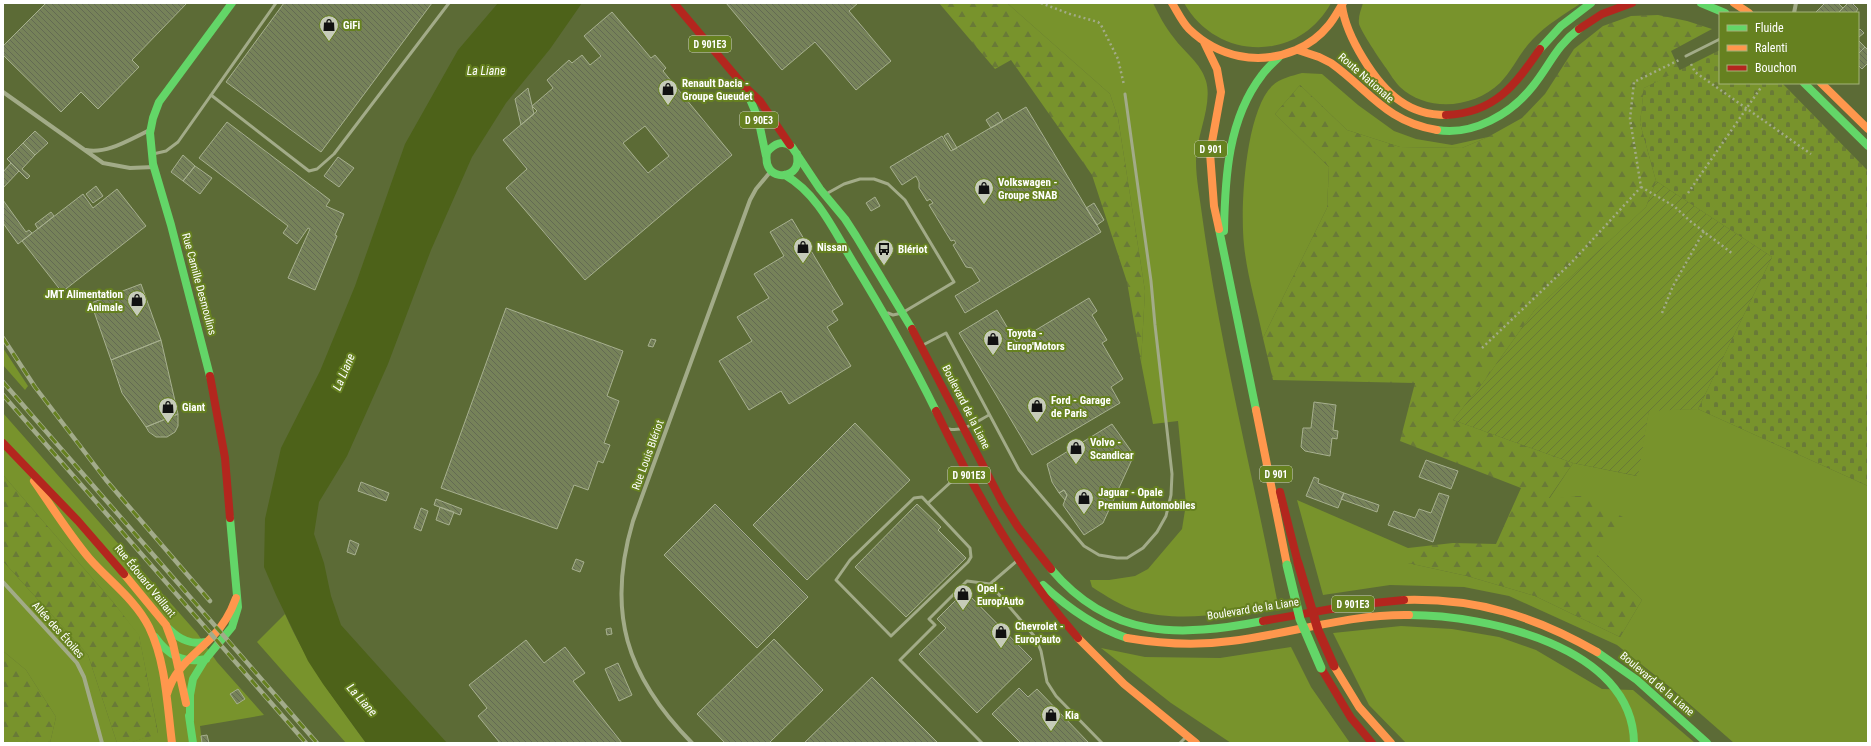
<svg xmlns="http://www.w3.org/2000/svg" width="1871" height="746" viewBox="0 0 1871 746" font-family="'Roboto Condensed',sans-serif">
  <defs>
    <pattern id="forest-firs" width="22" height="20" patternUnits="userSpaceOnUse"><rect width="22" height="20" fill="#78932c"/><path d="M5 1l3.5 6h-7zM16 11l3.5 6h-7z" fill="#697a37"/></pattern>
    <pattern id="cemetery-stones" width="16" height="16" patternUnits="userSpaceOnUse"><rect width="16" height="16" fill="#78932c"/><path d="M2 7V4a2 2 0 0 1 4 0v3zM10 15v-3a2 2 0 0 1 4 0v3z" fill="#697a37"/></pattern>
    <pattern id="garden-furrows" width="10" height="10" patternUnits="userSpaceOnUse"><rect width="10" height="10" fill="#78932c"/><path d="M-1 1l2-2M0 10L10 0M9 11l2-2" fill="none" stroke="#697a37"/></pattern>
    <pattern id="building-back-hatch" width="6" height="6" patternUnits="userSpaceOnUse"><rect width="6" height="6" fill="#768259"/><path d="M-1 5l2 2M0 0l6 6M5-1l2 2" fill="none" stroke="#636a53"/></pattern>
  </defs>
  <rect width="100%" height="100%" fill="#5c6b36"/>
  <!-- grass -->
  <path fill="#78932c" d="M 1007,3 L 1153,3 C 1159,15 1165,27 1174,38 C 1184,52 1201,63 1206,81 C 1213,105 1196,136 1196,161 C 1196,179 1200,198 1202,215 C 1220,346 1253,475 1278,605 C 1235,613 1181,623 1138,611 C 1121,606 1106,596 1092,587 L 1090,580 L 1109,580 L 1135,576 L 1148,569 L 1182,529 L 1186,504 L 1178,421 L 1153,424 L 1141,362 L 1145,291 L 1118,118 L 1110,94 Z
    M 1184,3 L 1331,3 C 1298,63 1217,61 1184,3 Z
    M 1363,3 L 1581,3 C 1565,14 1546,25 1533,39 C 1520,52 1513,70 1500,83 C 1474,108 1428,113 1400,87 C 1395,82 1390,74 1386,68 C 1380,60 1361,31 1359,24 C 1358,16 1361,10 1363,3 Z
    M 1302,73 L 1322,74 L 1358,105 L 1394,131 L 1416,139 L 1452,145 L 1488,137 L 1462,148 L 1400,147 L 1347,130 L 1300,85 L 1275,114 L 1329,167 L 1327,208 L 1263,338 C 1257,308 1247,275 1244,245 C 1240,209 1245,113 1272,86 C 1280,78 1292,76 1302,73 Z
    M 3,348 L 28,386 L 25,390 L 3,365 Z
    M 1698,409 L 1868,486 L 1868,743 L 1734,743 L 1671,688 L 1617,645 L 1509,596 L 1464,587 L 1390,585 L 1323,595 L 1297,500 L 1408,548 L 1408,563 L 1467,576 L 1535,596 L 1620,637 L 1642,600 L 1597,555 L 1581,496 L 1549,499 L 1573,463 L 1637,476 L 1649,410 Z
    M 3,413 L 197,633 L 217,662 L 264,715 L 200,726 L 202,743 L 129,743 L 158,733 L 139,636 L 113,602 L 3,475 Z
    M 3,561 L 88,655 L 117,743 L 50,743 L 56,717 L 26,670 L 3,651 Z
    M 285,614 C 307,664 335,700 366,743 L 346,743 L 257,642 Z
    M 1401,626 L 1452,629 L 1499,637 L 1536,650 L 1602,689 L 1633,690 L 1695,743 L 1406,743 L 1369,705 L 1333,633 Z
    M 1291,647 L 1311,687 L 1350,743 L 1231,743 L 1171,703 L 1101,648 L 1145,657 L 1220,658 Z"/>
  <!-- forest -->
  <path fill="url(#forest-firs)" d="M 939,3 L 1007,3 L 1110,94 L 1118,118 L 1145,291 L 1141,362 L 1127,282 L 1092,175 L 1011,60 L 995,69 Z
    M 1658,15 L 1687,21 L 1712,29 L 1671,51 L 1680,71 L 1644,88 L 1640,123 L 1656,181 L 1646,207 L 1534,311 L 1482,384 L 1453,420 L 1573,463 L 1549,498 L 1581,496 L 1627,519 L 1597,555 L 1642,600 L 1620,637 L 1535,596 L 1467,576 L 1408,563 L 1408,548 L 1453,543 L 1496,544 L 1521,488 L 1400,441 L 1415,383 L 1273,380 L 1263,338 L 1327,208 L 1329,167 L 1275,114 L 1300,85 L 1347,130 L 1400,147 L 1462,148 L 1488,137 L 1522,118 L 1545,94 L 1574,49 L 1603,26 L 1631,16 Z
    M 3,475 L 113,602 L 139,635 L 158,734 L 129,743 L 117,743 L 88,655 L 3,561 Z
    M 3,651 L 26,670 L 56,717 L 50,743 L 3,743 Z"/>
  <!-- cemetery -->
  <path fill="url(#cemetery-stones)" d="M 1720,50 L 1720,83 L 1782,83 L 1868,171 L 1868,486 L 1698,409 L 1772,257 L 1656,181 L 1640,123 L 1644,88 Z"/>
  <!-- garden -->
  <path fill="url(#garden-furrows)" d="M 1656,181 L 1772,257 L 1698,409 L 1649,411 L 1638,476 L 1573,463 L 1453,420 L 1482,384 L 1534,311 L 1646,207 Z"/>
  <!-- water -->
  <path fill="#4d6219" d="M 498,3 L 582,3 L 550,49 L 506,103 L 472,157 L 431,250 L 388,364 L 347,456 L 319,502 L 314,534 L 324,563 L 331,596 L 341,625 L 447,743 L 366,743 L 323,684 L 308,661 L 276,595 L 264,567 L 265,519 L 281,448 L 320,371 L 355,286 L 405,144 L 458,50 Z"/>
  <!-- building -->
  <path fill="url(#building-back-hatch)" stroke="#a7b08f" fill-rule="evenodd" d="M 46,3 L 187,3 L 132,60 L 139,67 L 98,109 L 81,92 L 61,112 L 3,55 L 3,46 Z
    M 284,3 L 432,3 L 321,152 L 226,82 Z
    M 726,3 L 858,3 L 849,11 L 891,61 L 856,90 L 815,42 L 782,70 Z
    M 1825,3 L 1838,3 L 1843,8 L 1838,13 L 1817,13 L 1816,12 Z
    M 1848,3 L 1852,3 L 1858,9 L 1856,12 L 1857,13 L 1838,13 Z
    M 612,12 L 651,58 L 655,55 L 666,68 L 663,71 L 732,155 L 585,280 L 506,188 L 527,169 L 503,140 L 537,111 L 532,106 L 553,88 L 547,80 L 569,60 L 572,63 L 582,55 L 590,65 L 601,56 L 584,36 ZM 645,126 L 669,156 L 648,173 L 623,143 Z
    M 1860,29 L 1864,33 L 1859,37 L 1858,31 Z
    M 1858,40 L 1865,47 L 1858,54 Z
    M 1865,47 L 1868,50 L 1868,63 L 1862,69 L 1858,65 L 1858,54 Z
    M 528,88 L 534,114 L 521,125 L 515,99 Z
    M 1026,107 L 1101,232 L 965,313 L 955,296 L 980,281 L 972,268 L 966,267 L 953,245 L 956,243 L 954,240 L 951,241 L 929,205 L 933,203 L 930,199 L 927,201 L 919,188 L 919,182 L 916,176 L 902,185 L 890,167 L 942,136 L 951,151 Z
    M 998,112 L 1003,121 L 991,128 L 986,120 Z
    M 227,122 L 330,200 L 326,206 L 344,214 L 335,235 L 337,236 L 315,290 L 288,278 L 310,229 L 308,228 L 297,244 L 283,233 L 288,226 L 199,158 Z
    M 35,131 L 48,143 L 35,155 L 23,143 Z
    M 948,133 L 957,148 L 953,150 L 944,136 Z
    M 23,143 L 35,155 L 22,169 L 30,176 L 27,179 L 7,159 Z
    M 183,155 L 195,166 L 183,181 L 171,172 Z
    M 338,157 L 354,168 L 339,187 L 324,176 Z
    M 11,163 L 19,171 L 3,188 L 3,172 Z
    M 195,166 L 212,178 L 200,194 L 183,181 Z
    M 96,186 L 103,196 L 93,203 L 86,194 Z
    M 117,189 L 146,226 L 62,292 L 22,241 L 83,194 L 93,208 Z
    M 875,197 L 880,206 L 871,211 L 866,203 Z
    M 3,200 L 26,232 L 29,230 L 32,233 L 18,244 L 3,223 Z
    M 1094,203 L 1104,220 L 1097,225 L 1086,208 Z
    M 51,212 L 54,216 L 38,229 L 35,224 Z
    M 792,219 L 843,304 L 832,311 L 838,320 L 827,327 L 851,366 L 789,404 L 781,391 L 749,410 L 719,361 L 752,341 L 737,317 L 769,298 L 754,274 L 784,256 L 770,232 Z
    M 141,284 L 161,340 L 111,360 L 91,303 Z
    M 1089,298 L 1097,311 L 1092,315 L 1107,340 L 1102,343 L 1123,379 L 1111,387 L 1120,403 L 1032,455 L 959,333 L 997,310 L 1016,342 Z
    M 506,308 L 623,351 L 607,396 L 619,401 L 604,443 L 610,445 L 603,463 L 598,461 L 588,490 L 574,485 L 557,529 L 441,488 Z
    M 651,339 L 656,340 L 653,347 L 648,346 Z
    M 161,340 L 178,414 L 146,427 L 122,393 L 111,360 Z
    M 1314,402 L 1336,405 L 1333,430 L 1338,431 L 1337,439 L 1332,438 L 1330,456 L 1305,451 L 1301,447 L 1303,428 L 1311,428 Z
    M 178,414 L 178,426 L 175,432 L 167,437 L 156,437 L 149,432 L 146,427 Z
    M 855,423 L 910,480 L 807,580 L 753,525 Z
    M 1112,424 L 1134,455 L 1103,523 L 1084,535 L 1063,505 L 1067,495 L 1064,490 L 1059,493 L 1052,482 L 1047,464 Z
    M 1426,460 L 1458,471 L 1451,489 L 1419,477 Z
    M 1314,477 L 1319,479 L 1318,483 L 1344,493 L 1338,508 L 1306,496 Z
    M 361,482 L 389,493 L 386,501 L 358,491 Z
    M 1064,490 L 1067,495 L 1065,500 L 1059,493 Z
    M 1344,493 L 1379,505 L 1377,512 L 1341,499 Z
    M 1439,493 L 1449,496 L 1433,542 L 1388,525 L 1394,511 L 1415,518 L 1419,509 L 1431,513 Z
    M 436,499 L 462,509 L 460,515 L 434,505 Z
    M 715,504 L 808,597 L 757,648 L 664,555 Z
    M 917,504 L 941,527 L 938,530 L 966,558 L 906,617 L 855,567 Z
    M 440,507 L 454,512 L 449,525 L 436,520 Z
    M 421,508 L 428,511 L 421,531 L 414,528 Z
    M 350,540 L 359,544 L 355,555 L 347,552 Z
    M 576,559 L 584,562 L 580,572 L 572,569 Z
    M 965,591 L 1032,659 L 977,713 L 919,654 L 946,628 L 937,619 Z
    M 611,628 L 612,634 L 607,635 L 606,629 Z
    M 774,639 L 823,690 L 769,743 L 725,743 L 697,714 Z
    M 526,640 L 544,663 L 565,647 L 585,673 L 573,681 L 622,743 L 500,743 L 478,716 L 487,708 L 469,685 Z
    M 618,663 L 632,695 L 619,701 L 605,669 Z
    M 872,677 L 938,743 L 804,743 Z
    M 1019,688 L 1028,697 L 1037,689 L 1089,743 L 1021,743 L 992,714 Z
    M 238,689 L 245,699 L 237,704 L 230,694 Z
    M 207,735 L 209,743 L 202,743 L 201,736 Z"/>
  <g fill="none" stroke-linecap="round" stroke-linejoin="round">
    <!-- path -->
    <path stroke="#a2ab88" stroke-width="2.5" stroke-dasharray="2 3" stroke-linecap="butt" d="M 1041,3 L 1070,14 L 1098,22 L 1101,25 L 1118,59 L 1124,85
      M 1691,64 L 1695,72 L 1811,154
      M 1641,187 L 1674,206 L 1690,221 L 1733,254
      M 1688,193 L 1762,86
      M 1662,313 L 1673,286 L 1704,231
      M 1482,348 L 1571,263 L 1641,187 L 1630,119 L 1634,82 L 1679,60"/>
    <!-- lane -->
    <path stroke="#a2ab88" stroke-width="3" d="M 1686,56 L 1720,39
      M 211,95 L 309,171 L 317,169 L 334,154 L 449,3
      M 153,154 L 166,151 L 178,142 L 276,3
      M 826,194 L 844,184 L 860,179 L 874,179 L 888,184 L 905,200 L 954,282 L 902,313 L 893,315 L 888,313
      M 923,345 L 946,333 L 1019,470 L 1084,546 L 1099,555 L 1117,558 L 1127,558 L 1143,548 L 1157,532 L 1166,516 L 1171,495 L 1172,474 L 1155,325 L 1151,281 L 1125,94
      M 949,429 C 963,432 976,422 989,415
      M 922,497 L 970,548 L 971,557 L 968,562 L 891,636 L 836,580 L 850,560 L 914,498 Z
      M 928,503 L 964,470
      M 990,584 L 1018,560
      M 982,743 L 900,660 L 935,625 L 929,619 L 967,581 L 990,584 L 1035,637 L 1041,651 L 1047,682 L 1056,696 L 1102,743
      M 1180,743 L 1186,737"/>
    <!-- street -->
    <path stroke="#a2ab88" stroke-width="4" d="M 1794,13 L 1796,3
      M 3,92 L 103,163 L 130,168 L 154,167
      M 86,150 C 108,154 130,139 150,130
      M 3,582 L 77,663 L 84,677 L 102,743
      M 692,743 C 626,676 606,612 633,521 L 750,200 L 756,189 L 771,171"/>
    <!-- fast -->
    <path stroke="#63d668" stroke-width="8" d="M 1701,3 L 1725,13
      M 1540,49 L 1561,26 L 1591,3
      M 1804,83 L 1868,146
      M 746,90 L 758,118 L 766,156
      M 1437,130 C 1473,136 1511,114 1533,86 C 1550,65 1556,46 1579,29
      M 797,154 C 797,157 798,161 797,164 C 794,180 762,181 767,152 C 774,144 783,139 792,147 L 820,189 L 845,219 L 856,236 L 912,329
      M 785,175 C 818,194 834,231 853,262 C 883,311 911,360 936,411
      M 1219,229 L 1256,410
      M 1224,231 C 1225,177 1228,119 1262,75 C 1267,68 1273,63 1279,57
      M 210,376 L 171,225 L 153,164 L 150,133 L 153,118 L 159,102 L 232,3
      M 1051,569 C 1111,640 1180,637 1263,621
      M 1043,585 C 1068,608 1094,627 1127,638
      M 1409,615 C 1485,615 1633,646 1634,743
      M 169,629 C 180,640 191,645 206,642
      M 155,637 C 168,655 183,664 206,659
      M 1597,652 L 1637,680 L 1707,743
      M 189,716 L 193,743
      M 190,721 L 190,695 L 193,679 L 204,661 L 232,627 L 238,607 L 230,518"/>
    <!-- slow -->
    <path stroke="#ff974d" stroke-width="8" d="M 1172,3 C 1177,11 1182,22 1189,29 C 1218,57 1258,66 1296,50 C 1307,45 1320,36 1328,26 C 1334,19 1338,11 1343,3
      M 1734,3 L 1749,13
      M 1342,6 C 1346,36 1375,84 1400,101 C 1414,111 1430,115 1446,115
      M 1204,42 L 1217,69 L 1221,92 L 1210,153 L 1214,206 L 1219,229
      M 1298,50 L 1319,57 L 1331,63 C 1369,90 1386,122 1437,130
      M 1821,83 L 1868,129
      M 1256,410 L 1287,565
      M 34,481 C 52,507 69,534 89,558 C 109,581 135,599 149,627 C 166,662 167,704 172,743
      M 124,574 L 166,625 L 173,644 L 186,703
      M 1404,600 C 1476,598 1535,616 1597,652
      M 1078,638 L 1124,684 L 1196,743
      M 1127,638 C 1162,644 1195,646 1231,641 C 1290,634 1348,614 1409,615
      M 1334,666 L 1359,707 L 1391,743
      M 167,694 C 174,668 194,656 212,637 C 223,626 231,612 236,598"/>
    <!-- jam -->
    <path stroke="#b3261e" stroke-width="8" d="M 674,3 L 744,86 L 760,101 L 790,145
      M 1579,29 L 1602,14 L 1632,3
      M 1446,115 C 1495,113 1515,85 1540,49
      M 912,329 L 1002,502 L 1018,527 L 1051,569
      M 210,376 L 225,458 L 230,518
      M 936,411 C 975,492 1019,570 1078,638
      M 3,443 L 78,521 L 124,574
      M 1280,492 L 1298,563
      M 1263,621 L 1354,605 L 1404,600
      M 1321,668 L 1351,718 L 1372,743"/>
    <defs>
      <path id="rail" d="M 3,338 L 35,387 L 106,480 L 210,601
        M 3,382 L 317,743
        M 3,395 L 306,743"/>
    </defs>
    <!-- rail casing -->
    <use href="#rail" stroke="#a2ab8a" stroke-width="4.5"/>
    <!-- rail -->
    <use href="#rail" stroke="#668120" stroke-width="3" stroke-dasharray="9" stroke-linecap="butt"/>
    <!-- fast-bridge -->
    <path stroke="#63d668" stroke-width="9" d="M 1287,565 L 1300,619 L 1321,668"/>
    <!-- jam-bridge -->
    <path stroke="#b3261e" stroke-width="9" d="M 1298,563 L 1318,630 L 1334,666"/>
  </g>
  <!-- icons -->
  <defs>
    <symbol id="shop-pin" viewBox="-11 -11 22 30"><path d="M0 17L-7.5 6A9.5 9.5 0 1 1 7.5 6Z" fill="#c6cbb9" stroke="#668120"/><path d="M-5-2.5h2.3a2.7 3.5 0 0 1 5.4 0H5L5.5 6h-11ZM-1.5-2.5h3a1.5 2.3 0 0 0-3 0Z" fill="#111"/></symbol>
    <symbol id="bus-pin" viewBox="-11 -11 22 30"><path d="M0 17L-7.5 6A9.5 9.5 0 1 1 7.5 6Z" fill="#c6cbb9" stroke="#668120"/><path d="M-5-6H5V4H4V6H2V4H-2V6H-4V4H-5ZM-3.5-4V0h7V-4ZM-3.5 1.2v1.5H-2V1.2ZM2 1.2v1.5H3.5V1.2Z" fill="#111"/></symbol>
  </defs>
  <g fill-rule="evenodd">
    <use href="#shop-pin" x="318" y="14" width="22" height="30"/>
    <use href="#shop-pin" x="657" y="78" width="22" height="30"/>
    <use href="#shop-pin" x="973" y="177" width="22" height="30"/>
    <use href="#shop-pin" x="792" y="236" width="22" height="30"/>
    <use href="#bus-pin" x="873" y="238" width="22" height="30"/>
    <use href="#shop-pin" x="126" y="289" width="22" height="30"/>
    <use href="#shop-pin" x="982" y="328" width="22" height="30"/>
    <use href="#shop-pin" x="1026" y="395" width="22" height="30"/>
    <use href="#shop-pin" x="157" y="396" width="22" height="30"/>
    <use href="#shop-pin" x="1065" y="437" width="22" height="30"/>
    <use href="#shop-pin" x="1073" y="487" width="22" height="30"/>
    <use href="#shop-pin" x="952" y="583" width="22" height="30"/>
    <use href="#shop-pin" x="990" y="621" width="22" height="30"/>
    <use href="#shop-pin" x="1040" y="704" width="22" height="30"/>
  </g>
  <g text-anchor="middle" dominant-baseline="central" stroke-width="4" stroke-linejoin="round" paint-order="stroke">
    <!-- shield labels -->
    <g fill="#668120" stroke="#d1d9bc" stroke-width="1">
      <rect x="689" y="36" width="42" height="16" rx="3"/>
      <rect x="740" y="112" width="38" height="16" rx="3"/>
      <rect x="1195" y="141" width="32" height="16" rx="3"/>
      <rect x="1260" y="466" width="32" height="16" rx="3"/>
      <rect x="948" y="467" width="42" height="16" rx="3"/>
      <rect x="1332" y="596" width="42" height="16" rx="3"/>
    </g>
    <g font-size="10" font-weight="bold" fill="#fff">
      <text x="710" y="44">D 901E3</text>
      <text x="759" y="120">D 90E3</text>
      <text x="1211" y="149">D 901</text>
      <text x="1276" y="474">D 901</text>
      <text x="969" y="475">D 901E3</text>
      <text x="1353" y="604">D 901E3</text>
    </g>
    <!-- poi labels -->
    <g font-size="11" font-weight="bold" fill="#fff" stroke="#668120" text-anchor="start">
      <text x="343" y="25">GiFi</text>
      <text x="682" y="83">Renault Dacia -<tspan x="682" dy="13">Groupe Gueudet</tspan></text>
      <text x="998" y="182">Volkswagen -<tspan x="998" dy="13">Groupe SNAB</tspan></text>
      <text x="817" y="247">Nissan</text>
      <text x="898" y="249">Blériot</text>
      <text x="123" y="294" text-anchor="end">JMT Alimentation<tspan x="123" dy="13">Animale</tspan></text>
      <text x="1007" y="333">Toyota -<tspan x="1007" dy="13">Europ'Motors</tspan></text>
      <text x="1051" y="400">Ford - Garage<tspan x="1051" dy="13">de Paris</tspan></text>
      <text x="182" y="407">Giant</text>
      <text x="1090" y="442">Volvo -<tspan x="1090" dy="13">Scandicar</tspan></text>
      <text x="1098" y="492">Jaguar - Opale<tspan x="1098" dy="13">Premium Automobiles</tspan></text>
      <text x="977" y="588">Opel -<tspan x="977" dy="13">Europ'Auto</tspan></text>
      <text x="1015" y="626">Chevrolet -<tspan x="1015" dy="13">Europ'auto</tspan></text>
      <text x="1065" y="715">Kia</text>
    </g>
    <!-- street labels -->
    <g font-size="11" fill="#fff" stroke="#668120">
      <text transform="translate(1366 78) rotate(41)">Route Nationale</text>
      <text transform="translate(199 284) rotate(75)">Rue Camille Desmoulins</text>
      <text transform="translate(966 407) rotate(63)">Boulevard de la Liane</text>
      <text transform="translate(648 455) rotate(-70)">Rue Louis Blériot</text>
      <text transform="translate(145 581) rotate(51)">Rue Édouard Vaillant</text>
      <text transform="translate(1253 609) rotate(-9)">Boulevard de la Liane</text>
      <text transform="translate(58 630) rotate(48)">Allée des Étoiles</text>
      <text transform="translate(1657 684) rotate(40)">Boulevard de la Liane</text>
    </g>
    <!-- water labels -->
    <g font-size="12" font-style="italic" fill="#fff" stroke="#668120">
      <text x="486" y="71">La Liane</text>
      <text transform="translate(344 372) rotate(-67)">La Liane</text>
      <text transform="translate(362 700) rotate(48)">La Liane</text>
    </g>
  </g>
  <!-- border -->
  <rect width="1871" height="746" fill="none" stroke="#ffffff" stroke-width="8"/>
  <!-- legend -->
  <rect x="1719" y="12" width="140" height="72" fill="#668120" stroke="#a3b379"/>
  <rect x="1727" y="25" width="20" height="6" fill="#63d668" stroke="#a3b379"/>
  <text x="1755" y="32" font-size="12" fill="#ffffff">Fluide</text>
  <rect x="1727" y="45" width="20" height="6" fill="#ff974d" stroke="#a3b379"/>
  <text x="1755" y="52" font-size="12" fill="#ffffff">Ralenti</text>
  <rect x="1727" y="65" width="20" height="6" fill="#b3261e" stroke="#a3b379"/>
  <text x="1755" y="72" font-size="12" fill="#ffffff">Bouchon</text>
</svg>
